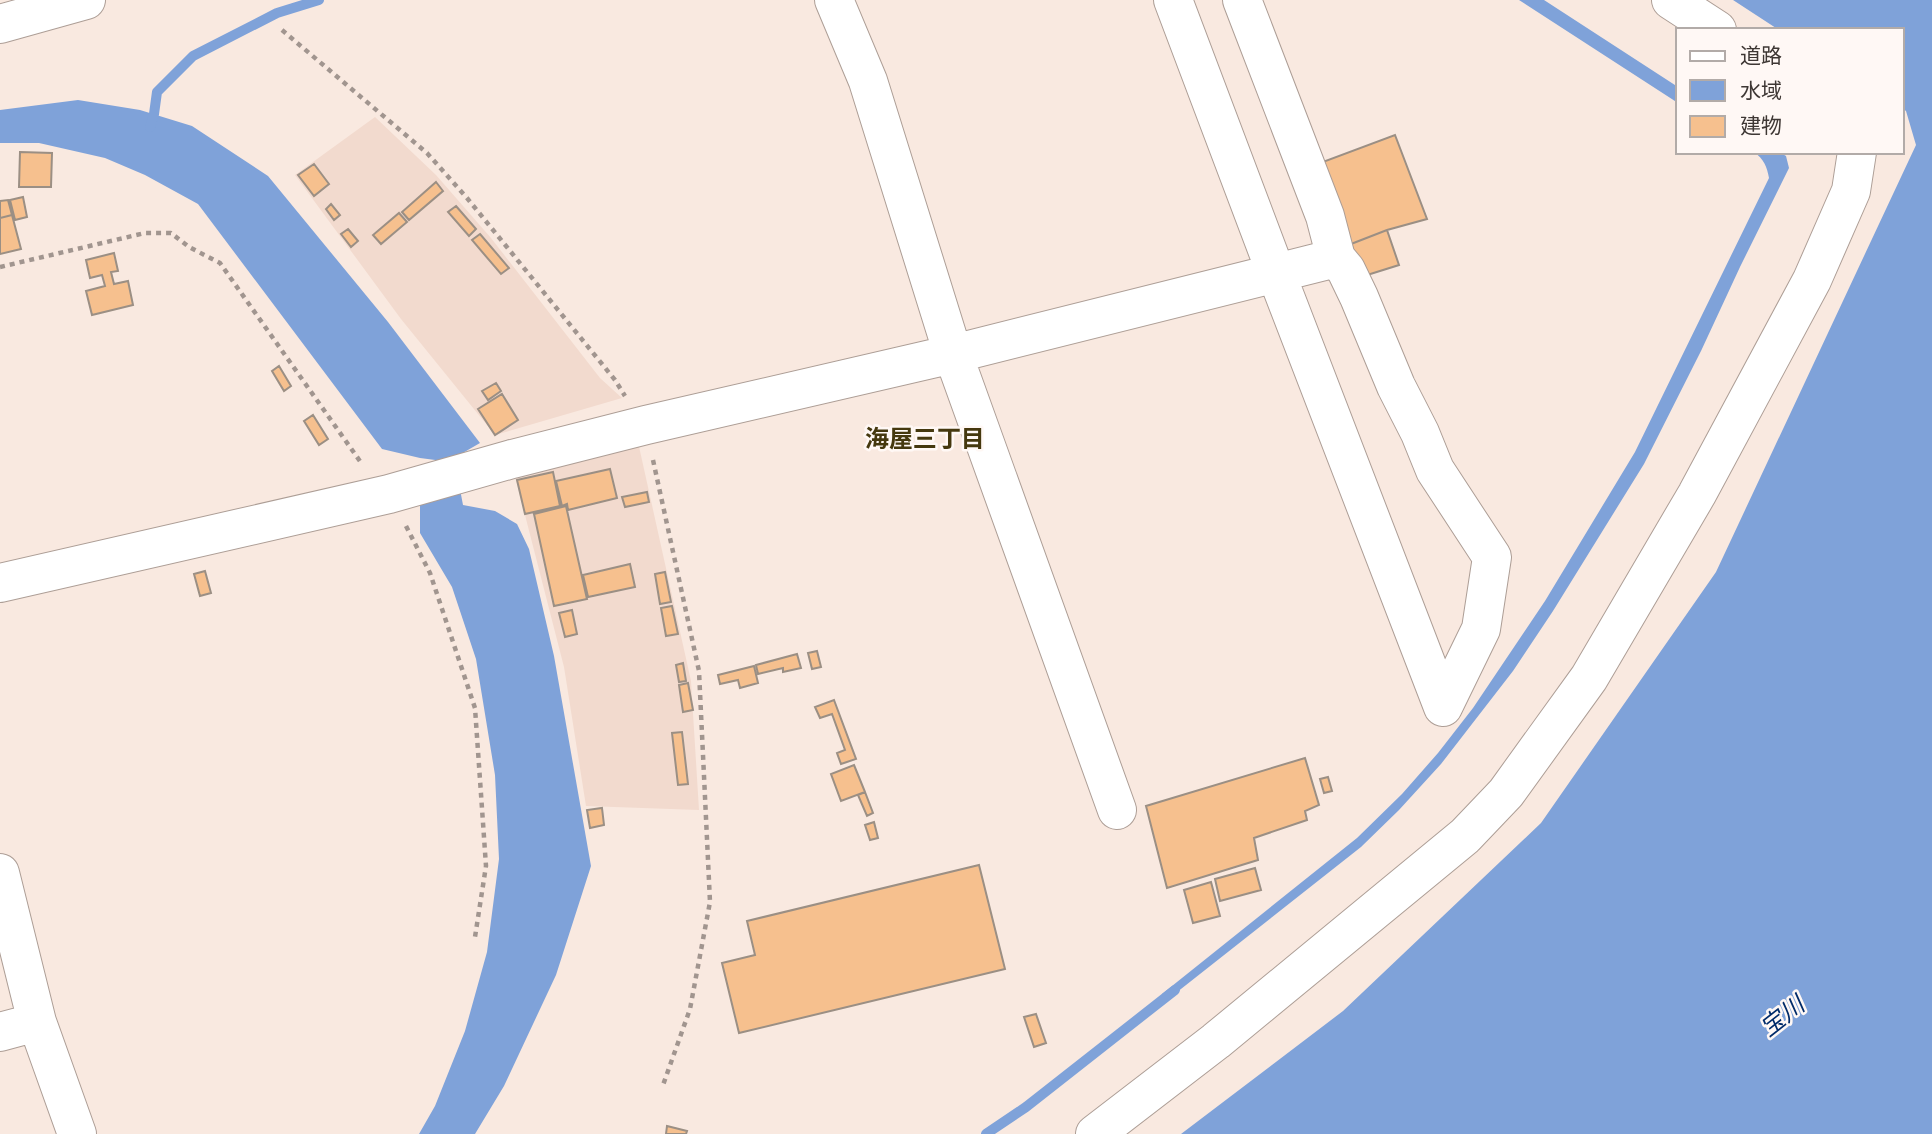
<svg xmlns="http://www.w3.org/2000/svg" width="1932" height="1134" viewBox="0 0 1932 1134" font-family="Raleway,'Noto Sans JP',sans-serif">
  <rect width="100%" height="100%" fill="#f9e9e0"/>
  <!-- built -->
  <path fill="#f2dace" d="M 375,117 L 436,175 L 491,238 L 600,378 L 622,398 L 495,435 L 401,319 L 295,175 Z
    M 638,442 L 691,681 L 699,810 L 586,806 L 564,667 L 515,476 Z"/>
  <!-- water -->
  <path fill="#7fa2d9" d="M 1519,0 L 1544,0 L 1678,87 L 1678,103 Z
    M 1733,0 L 1932,0 L 1932,1134 L 1181,1134 L 1343,1011 L 1541,823 L 1716,572 L 1916,145 L 1906,111 L 1902,108 L 1902,30 L 1779,30 Z
    M 78,100 L 140,110 L 192,126 L 268,176 L 388,322 L 480,443 L 454,458 L 463,505 L 495,511 L 517,524 L 529,549 L 554,656 L 591,866 L 556,975 L 504,1086 L 475,1134 L 419,1134 L 435,1106 L 465,1031 L 487,952 L 499,859 L 495,775 L 476,659 L 452,587 L 420,533 L 420,505 L 451,496 L 443,461 L 420,458 L 382,449 L 198,204 L 145,175 L 105,158 L 39,143 L 0,143 L 0,110 Z
    M 1754,152 L 1779,152 L 1786,156 L 1789,168 L 1740,267 L 1701,351 L 1644,464 L 1553,611 L 1513,671 L 1441,764 L 1399,810 L 1361,847 L 1167,1000 L 1162,994 L 1357,838 L 1402,794 L 1438,753 L 1473,708 L 1545,601 L 1635,452 L 1769,178 C 1767,167 1764,159 1754,152 Z"/>
  <g fill="none" stroke-linecap="round" stroke-linejoin="round">
    <!-- stream -->
    <path stroke="#7fa2d9" stroke-width="10" d="M 150,127 L 154,114 L 157,92 L 193,56 L 277,13 L 319,0
      M 986,1134 L 1026,1107 L 1175,990"/>
  </g>
  <!-- building -->
  <path fill="#f6c08e" stroke="#9b8f84" stroke-width="2" d="M 1395,135 L 1427,219 L 1387,230 L 1351,244 L 1320,163 Z
    M 20,152 L 52,153 L 51,187 L 19,187 Z
    M 314,164 L 329,184 L 314,196 L 298,175 Z
    M 436,182 L 443,191 L 409,220 L 402,212 Z
    M 23,197 L 27,217 L 15,220 L 10,200 Z
    M 8,200 L 12,215 L 0,218 L 0,201 Z
    M 331,204 L 340,215 L 334,220 L 326,209 Z
    M 456,206 L 476,229 L 469,236 L 448,212 Z
    M 399,213 L 407,222 L 381,244 L 373,235 Z
    M 12,215 L 21,249 L 0,254 L 0,218 Z
    M 348,229 L 358,241 L 351,247 L 341,234 Z
    M 1387,230 L 1399,265 L 1364,276 L 1351,244 Z
    M 480,234 L 509,268 L 501,274 L 472,240 Z
    M 114,253 L 118,271 L 111,272 L 114,284 L 128,281 L 133,305 L 92,315 L 86,291 L 105,286 L 102,275 L 90,278 L 86,260 Z
    M 279,366 L 291,386 L 284,391 L 272,371 Z
    M 496,383 L 501,391 L 488,400 L 482,391 Z
    M 502,394 L 518,420 L 495,435 L 478,409 Z
    M 313,415 L 328,439 L 319,445 L 304,421 Z
    M 610,469 L 617,498 L 568,510 L 567,504 L 562,506 L 556,481 Z
    M 553,472 L 560,506 L 525,514 L 517,480 Z
    M 647,492 L 649,502 L 625,507 L 622,497 Z
    M 566,506 L 587,599 L 554,606 L 534,514 Z
    M 630,564 L 635,587 L 588,597 L 583,575 Z
    M 205,571 L 211,593 L 200,596 L 194,574 Z
    M 665,572 L 671,602 L 660,604 L 655,574 Z
    M 672,606 L 678,634 L 666,636 L 661,608 Z
    M 572,610 L 577,634 L 565,637 L 559,613 Z
    M 817,651 L 821,667 L 812,669 L 808,653 Z
    M 797,654 L 801,668 L 783,672 L 783,668 L 758,674 L 756,665 Z
    M 683,663 L 686,681 L 679,682 L 676,665 Z
    M 754,666 L 758,683 L 740,688 L 738,680 L 720,684 L 718,675 Z
    M 688,683 L 693,710 L 683,712 L 679,685 Z
    M 834,700 L 856,759 L 841,764 L 837,753 L 845,750 L 832,714 L 820,718 L 815,707 Z
    M 682,732 L 688,784 L 678,785 L 672,733 Z
    M 1305,758 L 1319,805 L 1305,811 L 1307,820 L 1254,838 L 1258,860 L 1167,888 L 1146,806 Z
    M 854,765 L 865,792 L 841,801 L 831,774 Z
    M 1328,777 L 1332,791 L 1324,793 L 1320,779 Z
    M 865,792 L 873,813 L 867,816 L 858,795 Z
    M 602,808 L 604,825 L 590,828 L 587,810 Z
    M 874,822 L 878,838 L 870,840 L 865,825 Z
    M 979,865 L 1005,969 L 739,1033 L 722,963 L 755,955 L 747,921 Z
    M 1255,868 L 1261,890 L 1220,901 L 1215,879 Z
    M 1211,882 L 1220,916 L 1193,923 L 1184,890 Z
    M 1036,1014 L 1046,1043 L 1034,1047 L 1024,1017 Z
    M 667,1126 L 687,1131 L 686,1134 L 666,1134 Z"/>
  <g fill="none" stroke-linecap="round" stroke-linejoin="round">
    <defs>
      <path id="minor" d="M 834,0 L 868,81 L 953,354 L 1117,810
        M 1173,0 L 1276,273 L 1443,707
        M 1671,0 L 1717,30
        M 0,24 L 86,0
        M 1336,258 L 1346,270 L 1359,297 L 1396,386 L 1420,433 L 1435,470 L 1492,557 L 1481,629 L 1443,707
        M 0,583 L 389,494 L 512,459 L 646,425 L 953,354 L 1336,258 L 1325,216 L 1242,0
        M 0,873 L 37,1022 L 77,1134
        M 0,1032 L 37,1022
        M 1095,1134 L 1216,1041 L 1465,836 L 1506,793 L 1589,678 L 1697,494 L 1812,280 L 1851,191 L 1857,152"/>
    </defs>
    <!-- minor casing -->
    <use href="#minor" stroke="#ad9e96" stroke-width="40"/>
    <!-- path -->
    <path stroke="#a1958f" stroke-width="4.5" stroke-dasharray="5 5" stroke-linecap="butt" d="M 282,30 L 427,153 L 467,198 L 615,380 L 625,396
      M 0,267 L 145,233 L 171,233 L 189,247 L 220,263 L 362,464
      M 653,460 L 699,671 L 710,902 L 690,1009 L 663,1085
      M 406,526 L 430,573 L 475,708 L 486,866 L 475,937"/>
    <!-- minor -->
    <use href="#minor" stroke="#fff" stroke-width="38"/>
  </g>
  <g text-anchor="middle" dominant-baseline="central" stroke-width="5" stroke-linejoin="round" paint-order="stroke">
    <!-- neighbourhood labels -->
    <g font-size="24" font-weight="bold" fill="#45380e" stroke="#fff8f5">
      <text x="925" y="438">海屋三丁目</text>
    </g>
    <!-- water labels -->
    <g font-size="24" font-style="italic" fill="#002b6a" stroke="#fff8f5">
      <text transform="translate(1782 1016) rotate(-38)">宝川</text>
    </g>
  </g>
  <!-- legend -->
  <rect x="1676" y="28" width="228" height="126" fill="#fff8f5" stroke="#b2aba8" stroke-width="2"/>
  <rect x="1690" y="51" width="35" height="10" fill="#ffffff" stroke="#b2aba8" stroke-width="2"/>
  <text x="1740" y="63" font-size="21" fill="#3e3734">道路</text>
  <rect x="1690" y="80" width="35" height="21" fill="#7fa2d9" stroke="#b2aba8" stroke-width="2"/>
  <text x="1740" y="98" font-size="21" fill="#3e3734">水域</text>
  <rect x="1690" y="116" width="35" height="21" fill="#f6c08e" stroke="#b2aba8" stroke-width="2"/>
  <text x="1740" y="133" font-size="21" fill="#3e3734">建物</text>
</svg>
